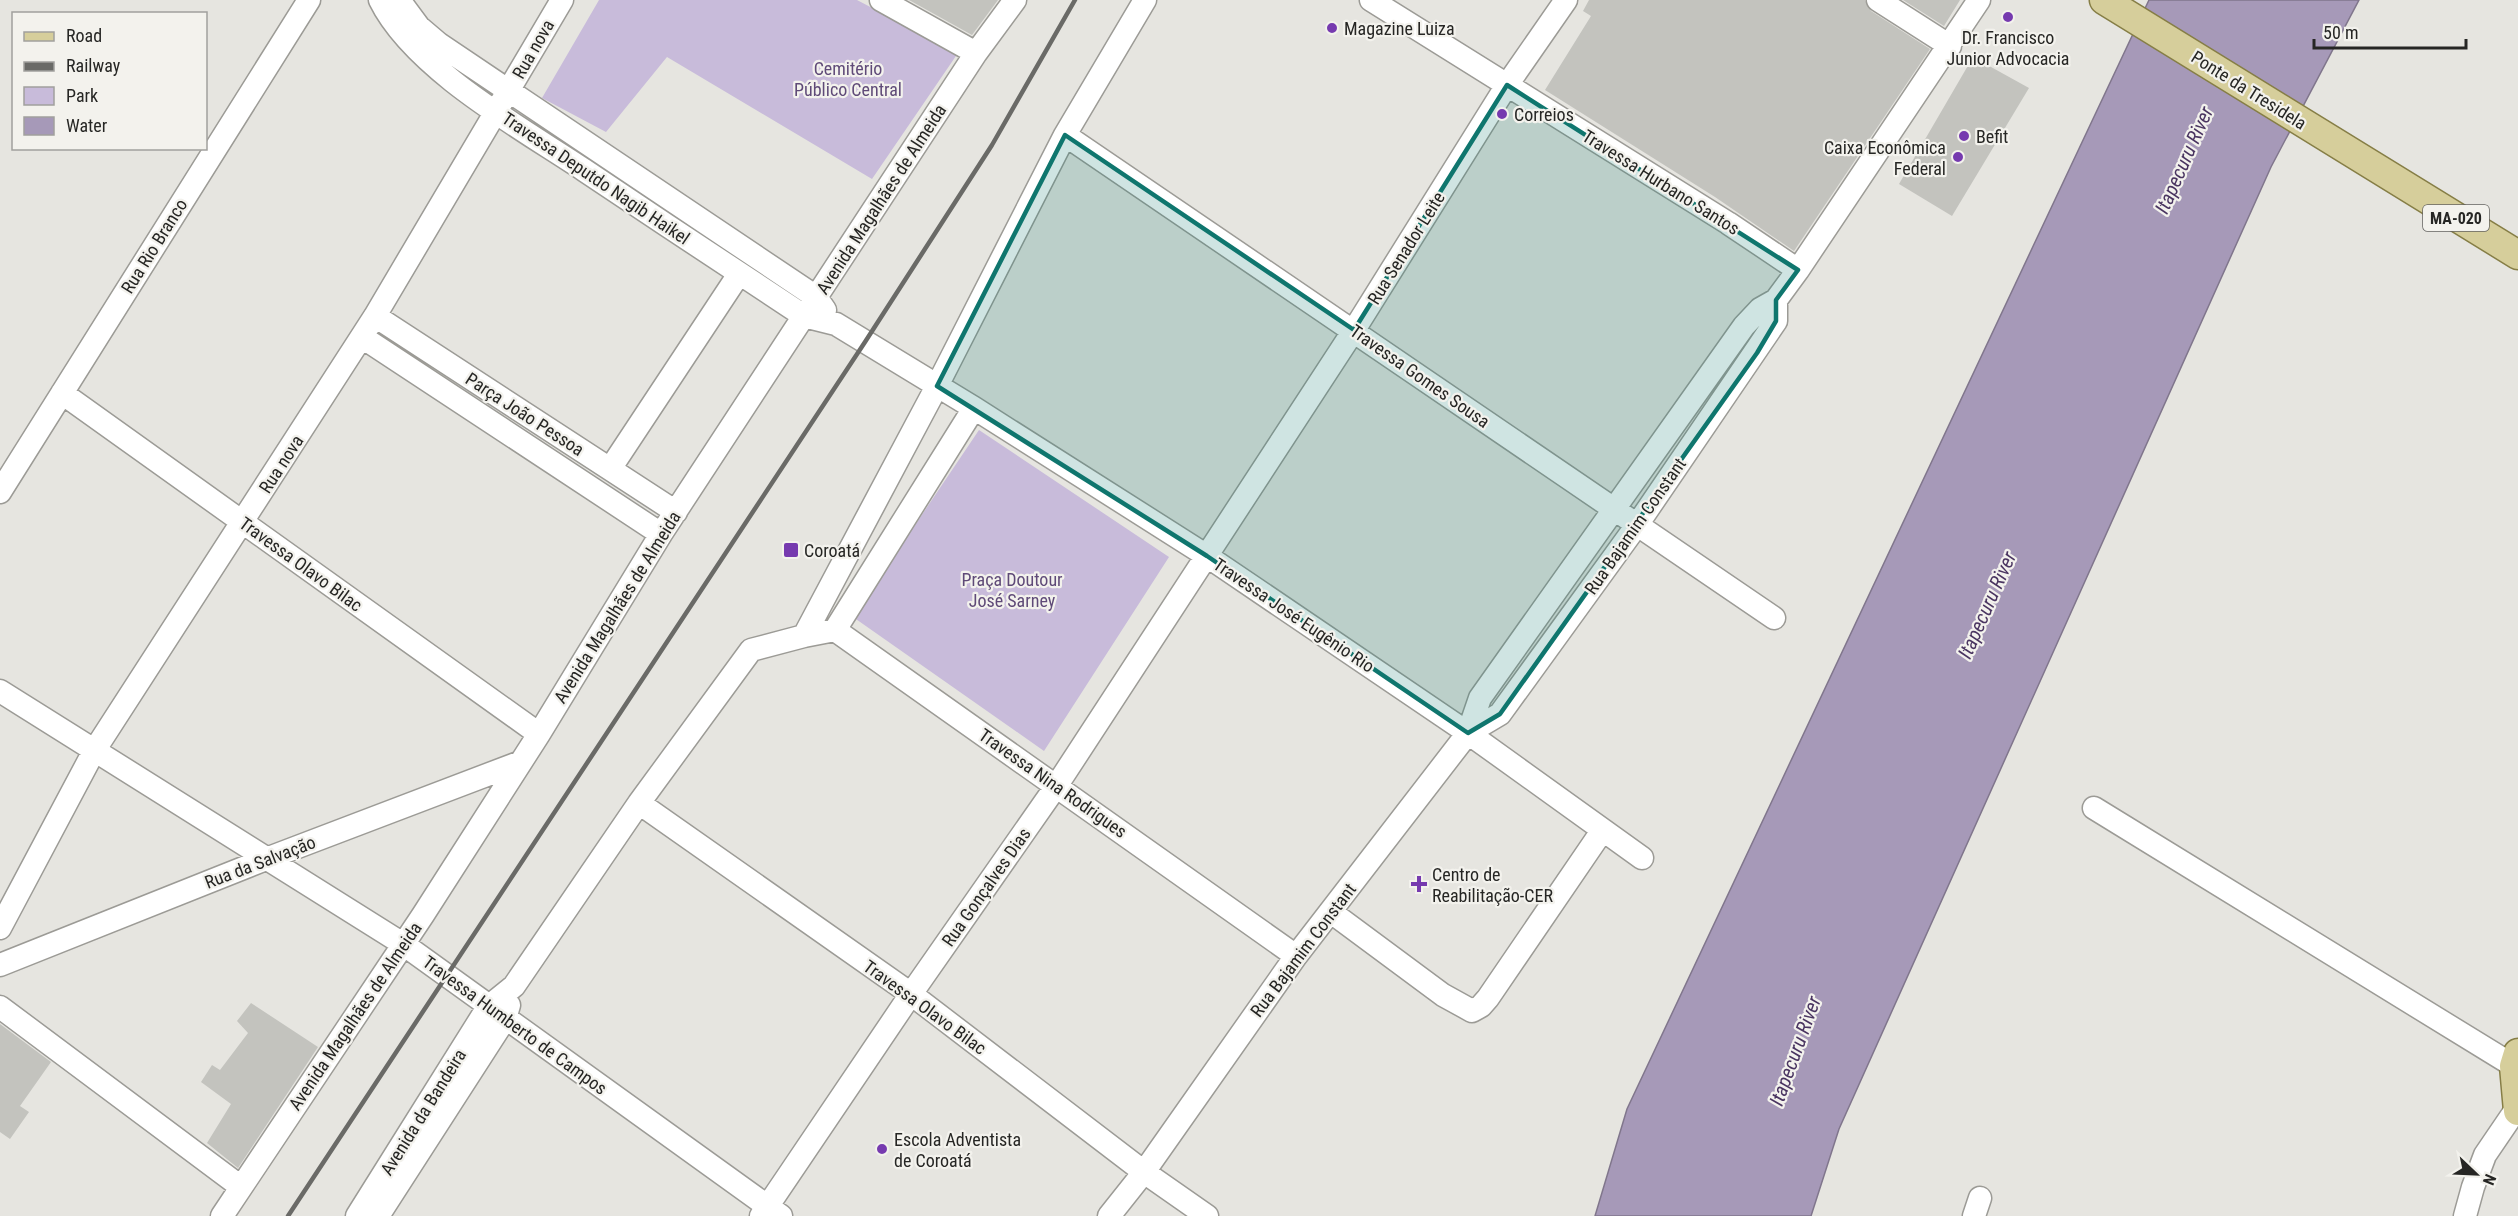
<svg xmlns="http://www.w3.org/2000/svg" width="2518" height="1216" viewBox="0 0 2518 1216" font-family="'Roboto Condensed',sans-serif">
  <rect width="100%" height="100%" fill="#e6e5e0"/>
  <!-- green -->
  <path fill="#c8bbda" d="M 599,0 L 857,0 L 958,53 L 872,179 L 667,57 L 606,132 L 542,98 Z
    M 979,430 L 1169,557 L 1044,751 L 853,617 Z"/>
  <!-- water -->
  <path fill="#a699b8" stroke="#80768c" stroke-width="1.5" d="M 2149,0 L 2359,0 L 2271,167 L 1839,1129 L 1811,1216 L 1595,1216 L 1627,1109 Z"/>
  <!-- building -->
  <path fill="#c3c3be" d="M 909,0 L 998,0 L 972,35 Z
    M 1589,0 L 1865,0 L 1871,11 L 1930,49 L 1794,251 L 1715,197 L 1545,90 L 1591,16 L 1583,11 Z
    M 1903,0 L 1960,0 L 1944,26 Z
    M 1973,57 L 2029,88 L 1952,216 L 1899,184 Z
    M 251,1003 L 318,1047 L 238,1168 L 207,1143 L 231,1104 L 201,1082 L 212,1065 L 220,1070 L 248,1033 L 237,1021 Z
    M 0,1024 L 51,1062 L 20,1106 L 29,1112 L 10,1139 L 0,1132 Z"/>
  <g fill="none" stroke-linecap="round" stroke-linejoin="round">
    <defs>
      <path id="minor" d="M 380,0 C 414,69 521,128 584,170 C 657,219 731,268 804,316 L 836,324 L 974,408 L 1207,556 L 1468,733 L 1642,858
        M 399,0 L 419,27 L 439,44 L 816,297 L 825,310
        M 881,0 L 976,53
        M 1371,0 L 1728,223 L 1798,270
        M 1878,0 L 1950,46
        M 1065,135 C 1302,295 1537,458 1774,618
        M 375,316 L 676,512
        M 362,337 L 661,534
        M 62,393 L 539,734
        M 610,469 L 739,274
        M 0,492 L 309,0
        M 835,630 L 974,408
        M 804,636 L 835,630 L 1296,956
        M 0,691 L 403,944 L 781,1216
        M 1468,733 L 1500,714 L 1637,525 L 1776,321 L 1776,300
        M 639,803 L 911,994 L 1144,1172 L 1207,1216
        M 2094,808 L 2514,1066
        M 1331,912 L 1443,995 L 1472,1011 L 1481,1006 L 1488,998 L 1602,831
        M 0,928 L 94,751 L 375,316 L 562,0
        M 0,965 L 266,859 L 521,762
        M 0,1007 L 241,1187
        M 222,1216 L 423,915 L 539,734 L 661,534 L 976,53 L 1015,0
        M 357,1216 L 488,1007 L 514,986 L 639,803 L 751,650 L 804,636 L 937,386 L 1065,135 L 1145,0
        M 378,1216 L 505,1019 L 509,1005
        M 761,1216 L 911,994 L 1057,785 L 1354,330 L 1507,85 L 1566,0
        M 1109,1216 L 1144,1172 L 1296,956 L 1468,733 L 1480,698 L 1744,326 L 1760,309 L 1776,300 L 1798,270 L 1979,0
        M 1974,1216 L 1980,1198
        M 2465,1216 L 2473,1187 L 2485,1155 L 2517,1108"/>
      <path id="major" d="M 2104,0 L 2518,255
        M 2518,1053 L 2514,1066 L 2518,1111"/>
    </defs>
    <!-- minor casing -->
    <use href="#minor" stroke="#9c9b96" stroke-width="25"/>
    <!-- major casing -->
    <use href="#major" stroke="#867e46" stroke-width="31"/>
    <!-- minor -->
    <use href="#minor" stroke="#fff" stroke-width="22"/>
    <!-- major -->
    <use href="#major" stroke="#d6ce9b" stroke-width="28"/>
    <!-- rail -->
    <path stroke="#6a6a67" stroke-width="4.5" d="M 288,1216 L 865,342 L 992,145 L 1075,0"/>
  </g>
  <!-- marked area -->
  <path fill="#0f766e" fill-opacity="0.2" stroke="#0f766e" stroke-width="4.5" stroke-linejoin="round" d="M 1507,85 L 1798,270 L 1776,300 L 1776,321 L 1757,353 L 1500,714 L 1468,733 L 1207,556 L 937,386 L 1065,135 L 1354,330 Z"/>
  <!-- markers -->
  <g fill="#763aaf" stroke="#f3f2ed" stroke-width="2">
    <circle cx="2008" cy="17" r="6"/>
    <circle cx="1332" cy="28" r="6"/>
    <circle cx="1502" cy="114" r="6"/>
    <circle cx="1964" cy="136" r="6"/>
    <circle cx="1958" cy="157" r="6"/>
    <rect x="783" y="542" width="16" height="16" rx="3"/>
    <path d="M1416 875h6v6h6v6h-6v6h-6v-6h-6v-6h6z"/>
    <circle cx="882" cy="1149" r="6"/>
  </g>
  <g text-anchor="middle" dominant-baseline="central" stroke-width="4.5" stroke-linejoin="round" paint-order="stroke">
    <!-- shield labels -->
    <rect fill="#f3f2ed" stroke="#646360" stroke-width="1.5" x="2423" y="205" width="66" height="26" rx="4.5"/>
    <g font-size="16" font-weight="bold" fill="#262624">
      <text x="2456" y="218">MA-020</text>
    </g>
    <!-- poi labels -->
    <g font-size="18" fill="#262624" stroke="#f3f2ed" text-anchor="start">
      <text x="1344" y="28">Magazine Luiza</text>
      <text x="2008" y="37" text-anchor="middle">Dr. Francisco<tspan x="2008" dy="21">Junior Advocacia</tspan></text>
      <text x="1514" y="114">Correios</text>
      <text x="1976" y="136">Befit</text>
      <text x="1946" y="147" text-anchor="end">Caixa Econômica<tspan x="1946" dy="21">Federal</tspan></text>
      <text x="804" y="550">Coroatá</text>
      <text x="1432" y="874">Centro de<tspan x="1432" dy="21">Reabilitação-CER</tspan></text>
      <text x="894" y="1139">Escola Adventista<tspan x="894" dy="21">de Coroatá</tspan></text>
    </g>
    <!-- street labels -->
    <g font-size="18" fill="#262624" stroke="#f3f2ed">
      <text transform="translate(533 49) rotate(-60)">Rua nova</text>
      <text transform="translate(2249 90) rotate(32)">Ponte da Tresidela</text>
      <text transform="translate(596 178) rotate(34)">Travessa Deputdo Nagib Haikel</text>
      <text transform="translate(1661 182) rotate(32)">Travessa Hurbano Santos</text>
      <text transform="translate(881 199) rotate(-57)">Avenida Magalhães de Almeida</text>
      <text transform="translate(154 246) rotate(-58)">Rua Rio Branco</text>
      <text transform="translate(1406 248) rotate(-58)">Rua Senador Leite</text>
      <text transform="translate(1420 376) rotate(35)">Travessa Gomes Sousa</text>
      <text transform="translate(525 414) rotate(33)">Parça João Pessoa</text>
      <text transform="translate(281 464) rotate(-57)">Rua nova</text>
      <text transform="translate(1635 526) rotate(-55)">Rua Bajamim Constant</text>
      <text transform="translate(301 564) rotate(36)">Travessa Olavo Bilac</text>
      <text transform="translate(617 607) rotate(-58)">Avenida Magalhães de Almeida</text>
      <text transform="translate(1294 615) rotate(34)">Travessa José Eugênio Rio</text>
      <text transform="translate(1053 783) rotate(35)">Travessa Nina Rodrigues</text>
      <text transform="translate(260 862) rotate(-21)">Rua da Salvação</text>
      <text transform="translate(986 887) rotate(-55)">Rua Gonçalves Dias</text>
      <text transform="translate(1303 950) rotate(-53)">Rua Bajamim Constant</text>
      <text transform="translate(925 1007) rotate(36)">Travessa Olavo Bilac</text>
      <text transform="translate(355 1016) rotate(-56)">Avenida Magalhães de Almeida</text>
      <text transform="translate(515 1025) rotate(36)">Travessa Humberto de Campos</text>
      <text transform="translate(423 1112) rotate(-58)">Avenida da Bandeira</text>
    </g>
    <!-- park labels -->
    <g font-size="18" fill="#5f4a78" stroke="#f3f2ed">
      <text x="848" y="68">Cemitério<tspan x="848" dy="21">Público Central</tspan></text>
      <text x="1012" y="579">Praça Doutour<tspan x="1012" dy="21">José Sarney</tspan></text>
    </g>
    <!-- water labels -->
    <g font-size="20" font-style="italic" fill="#4a3561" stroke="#f3f2ed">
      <text transform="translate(2184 160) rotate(-66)">Itapecuru River</text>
      <text transform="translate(1987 605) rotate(-66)">Itapecuru River</text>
      <text transform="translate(1795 1051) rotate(-70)">Itapecuru River</text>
    </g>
  </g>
  <!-- legend -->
  <rect x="12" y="12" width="195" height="138" fill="#f3f2ed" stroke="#a1a09d" stroke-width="1.5"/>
  <rect x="24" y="32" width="30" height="9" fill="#d6ce9b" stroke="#a1a09d" stroke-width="1.5"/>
  <text x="66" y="42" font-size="18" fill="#262624">Road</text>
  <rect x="24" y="62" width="30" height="9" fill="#6a6a67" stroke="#a1a09d" stroke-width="1.5"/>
  <text x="66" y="72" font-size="18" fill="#262624">Railway</text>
  <rect x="24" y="87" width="30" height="18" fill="#c8bbda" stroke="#a1a09d" stroke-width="1.5"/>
  <text x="66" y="102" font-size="18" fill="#262624">Park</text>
  <rect x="24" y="117" width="30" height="18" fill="#a699b8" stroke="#a1a09d" stroke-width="1.5"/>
  <text x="66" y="132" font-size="18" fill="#262624">Water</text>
  <!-- north arrow -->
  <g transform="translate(2476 1174) rotate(113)" stroke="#f3f2ed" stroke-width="4.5" paint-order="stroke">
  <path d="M0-4.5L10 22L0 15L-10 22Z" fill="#262624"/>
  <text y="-9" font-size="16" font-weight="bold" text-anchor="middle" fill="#262624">N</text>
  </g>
  <!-- scale -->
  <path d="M2314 39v9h152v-9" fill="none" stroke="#262624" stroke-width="3"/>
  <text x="2323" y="39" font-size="18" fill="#262624" stroke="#f3f2ed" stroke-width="4.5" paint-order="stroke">50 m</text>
</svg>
